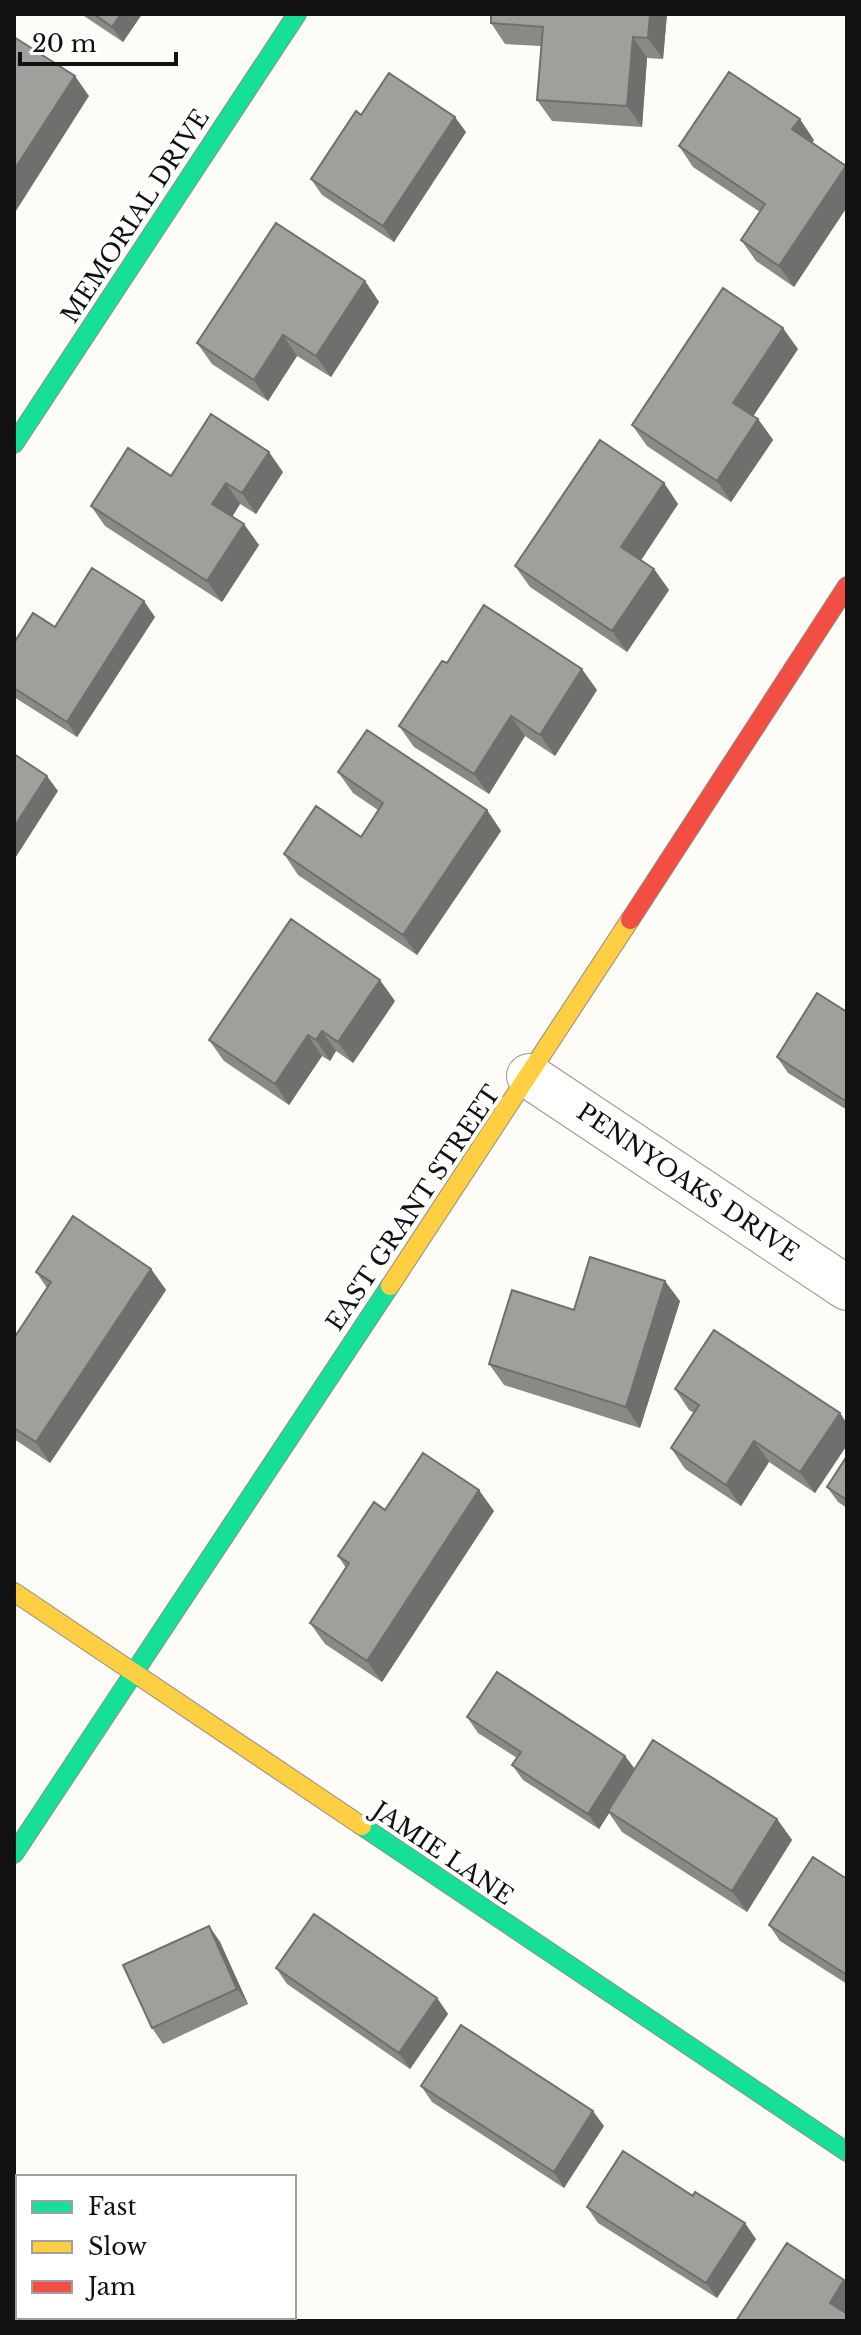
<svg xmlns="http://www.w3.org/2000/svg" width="861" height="2335" viewBox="0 0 861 2335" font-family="'Libre Baskerville',serif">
  <rect width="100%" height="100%" fill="#fdfcf7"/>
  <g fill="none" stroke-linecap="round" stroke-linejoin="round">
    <defs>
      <path id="street" d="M 529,1076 L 847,1288"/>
      <path id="fast" d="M 14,444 L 297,14
        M 362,1826 L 847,2152
        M 14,1854 L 390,1286"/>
      <path id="slow" d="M 390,1286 L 630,920
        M 14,1592 L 362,1826"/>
      <path id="jam" d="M 630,920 L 847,586"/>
    </defs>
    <!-- street casing -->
    <use href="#street" stroke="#979795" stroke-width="46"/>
    <!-- fast casing -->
    <use href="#fast" stroke="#8e8d8b" stroke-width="20"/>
    <!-- slow casing -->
    <use href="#slow" stroke="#8e8d8b" stroke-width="20"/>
    <!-- jam casing -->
    <use href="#jam" stroke="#8e8d8b" stroke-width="20"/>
    <!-- street -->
    <use href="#street" stroke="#fffffe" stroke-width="44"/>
    <!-- fast -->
    <use href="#fast" stroke="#16e098" stroke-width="18"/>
    <!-- slow -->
    <use href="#slow" stroke="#ffcf43" stroke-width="18"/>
    <!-- jam -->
    <use href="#jam" stroke="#f24e42" stroke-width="18"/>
  </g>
  <!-- wall -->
  <path fill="#8a8986" d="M 81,14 L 142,14 L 123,42 Z
    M 667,14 L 663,59 L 647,58 L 642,127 L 552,121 L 537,100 L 541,46 L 505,44 L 491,23 Z
    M 361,115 L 466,132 L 394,242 L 322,195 L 311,179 Z
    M 814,140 L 812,143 L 847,168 L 847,207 L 794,287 L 756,261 L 741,240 L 760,212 L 693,167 L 679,146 Z
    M 365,281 L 379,302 L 331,377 L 297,356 L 268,401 L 212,364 L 197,343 Z
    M 798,349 L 753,416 L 758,419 L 773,440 L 731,502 L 647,446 L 632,425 Z
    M 283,472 L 256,514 L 240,504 L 232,517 L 259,545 L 222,602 L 105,526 L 91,506 L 171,476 Z
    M 664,483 L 678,504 L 641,560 L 654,569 L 669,590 L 627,652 L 530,587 L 515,566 Z
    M 155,617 L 77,737 L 14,697 L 14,643 L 55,627 Z
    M 447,663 L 597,690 L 555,756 L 525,736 L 489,794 L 414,747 L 399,726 Z
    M 338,772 L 487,810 L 501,831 L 417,955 L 298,875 L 284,854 L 361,837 L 378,810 L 353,793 Z
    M 395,1001 L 353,1063 L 336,1051 L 330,1061 L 322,1056 L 289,1105 L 224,1061 L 209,1040 Z
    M 847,1012 L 847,1110 L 788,1073 L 777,1057 Z
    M 151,1269 L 166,1290 L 50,1463 L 14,1439 L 14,1338 L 47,1288 L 36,1272 Z
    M 680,1301 L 640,1428 L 504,1385 L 489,1364 L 574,1310 Z
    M 675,1389 L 840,1413 L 847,1424 L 847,1445 L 815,1493 L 769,1462 L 741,1506 L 685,1469 L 671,1448 L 694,1413 L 689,1410 Z
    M 847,1456 L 847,1508 L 838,1502 L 827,1487 Z
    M 385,1510 L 494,1511 L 382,1682 L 325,1644 L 310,1623 L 346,1568 L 338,1556 Z
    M 467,1717 L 625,1756 L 635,1769 L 777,1819 L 792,1840 L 747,1912 L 622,1832 L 609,1813 L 599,1829 L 523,1780 L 512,1765 L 517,1758 L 478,1733 Z
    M 847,1879 L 847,1984 L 780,1941 L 769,1925 Z
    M 209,1926 L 220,1942 L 248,2004 L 163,2044 L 152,2028 Z
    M 276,1968 L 437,1998 L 448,2014 L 410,2069 L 287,1984 Z
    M 421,2086 L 604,2126 L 564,2188 L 432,2102 Z
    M 693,2196 L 756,2239 L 717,2298 L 598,2223 L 587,2207 Z"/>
  <!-- shaded-wall -->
  <path fill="#716f6d" d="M 121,14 L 142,14 L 123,42 L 112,27 Z
    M 650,14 L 667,14 L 663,59 L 648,38 Z
    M 633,37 L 647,58 L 642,127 L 627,106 Z
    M 75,76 L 89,96 L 14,214 L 14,170 Z
    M 455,117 L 466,132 L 394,242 L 383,226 Z
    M 800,119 L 814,140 L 806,150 L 792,129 Z
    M 846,166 L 847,168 L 847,207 L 794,287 L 779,266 Z
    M 365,281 L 379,302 L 331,377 L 316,356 Z
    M 783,328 L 798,349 L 748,424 L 733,403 Z
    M 283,335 L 297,356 L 268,401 L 254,380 Z
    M 758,419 L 773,440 L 731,502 L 717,481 Z
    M 269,452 L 283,472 L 256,514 L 242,493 Z
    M 226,483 L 240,504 L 227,525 L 212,504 Z
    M 664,483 L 678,504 L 636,568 L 621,547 Z
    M 244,524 L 259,545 L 222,602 L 207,581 Z
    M 654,569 L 669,590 L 627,652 L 612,631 Z
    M 144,601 L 155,617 L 77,737 L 67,722 Z
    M 582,669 L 597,690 L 555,756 L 540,735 Z
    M 511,716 L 525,736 L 489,794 L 474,774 Z
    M 47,776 L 58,791 L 14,860 L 14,827 Z
    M 487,810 L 501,831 L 417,955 L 403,935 Z
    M 380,980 L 395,1001 L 353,1063 L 338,1042 Z
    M 322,1031 L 336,1051 L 330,1061 L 316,1040 Z
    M 308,1035 L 322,1056 L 289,1105 L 275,1084 Z
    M 151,1269 L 166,1290 L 50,1463 L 36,1442 Z
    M 665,1281 L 680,1301 L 640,1428 L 626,1407 Z
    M 840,1413 L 847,1424 L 847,1445 L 815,1493 L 800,1472 Z
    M 754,1441 L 769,1462 L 741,1506 L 726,1485 Z
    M 479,1490 L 494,1511 L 382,1682 L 367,1661 Z
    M 625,1756 L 636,1771 L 599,1829 L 588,1814 Z
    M 777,1819 L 792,1840 L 747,1912 L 732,1891 Z
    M 209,1926 L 220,1942 L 248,2004 L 237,1989 Z
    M 437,1998 L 448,2014 L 410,2069 L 399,2053 Z
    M 593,2111 L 604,2126 L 564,2188 L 554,2172 Z
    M 745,2223 L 756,2239 L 717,2298 L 706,2283 Z
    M 844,2280 L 847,2284 L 847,2320 L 830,2303 Z"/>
  <!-- building -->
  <path fill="#a19f9c" stroke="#716f6d" stroke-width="2" d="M 94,14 L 121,14 L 112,27 Z
    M 491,14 L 650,14 L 648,38 L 633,37 L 627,106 L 537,100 L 543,27 L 491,23 Z
    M 14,37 L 75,76 L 14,170 Z
    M 729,72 L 800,119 L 792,129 L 846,166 L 779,266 L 741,240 L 765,204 L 679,146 Z
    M 389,73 L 455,117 L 383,226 L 311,179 L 356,111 L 361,115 Z
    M 276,223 L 365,281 L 316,356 L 283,335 L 254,380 L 197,343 Z
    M 723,288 L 783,328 L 733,403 L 758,419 L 717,481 L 632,425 Z
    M 211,414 L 269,452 L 242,493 L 226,483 L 212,504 L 244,524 L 207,581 L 91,506 L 128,448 L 171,476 Z
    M 600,440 L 664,483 L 621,547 L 654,569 L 612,631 L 515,566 Z
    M 92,568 L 144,601 L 67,722 L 14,688 L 14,643 L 33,613 L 55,627 Z
    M 484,605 L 582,669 L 540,735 L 511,716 L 474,774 L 399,726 L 442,661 L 447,663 Z
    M 367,730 L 487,810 L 403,935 L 284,854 L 316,806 L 361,837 L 383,803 L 338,772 Z
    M 14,754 L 47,776 L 14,827 Z
    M 291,919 L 380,980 L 338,1042 L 322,1031 L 316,1040 L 308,1035 L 275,1084 L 209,1040 Z
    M 817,993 L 847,1012 L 847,1102 L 777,1057 Z
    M 73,1216 L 151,1269 L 36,1442 L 14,1428 L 14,1338 L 51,1282 L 36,1272 Z
    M 590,1257 L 665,1281 L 626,1407 L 489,1364 L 512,1290 L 574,1310 Z
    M 714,1330 L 840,1413 L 800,1472 L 754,1441 L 726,1485 L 671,1448 L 699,1405 L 675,1389 Z
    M 423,1453 L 479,1490 L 367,1661 L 310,1623 L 349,1563 L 338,1556 L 374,1502 L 385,1510 Z
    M 847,1456 L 847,1500 L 827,1487 Z
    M 497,1672 L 625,1756 L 588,1814 L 512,1765 L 521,1752 L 467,1717 Z
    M 653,1740 L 777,1819 L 732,1891 L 608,1811 Z
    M 813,1857 L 847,1879 L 847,1975 L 769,1925 Z
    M 314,1914 L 437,1998 L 399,2053 L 276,1968 Z
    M 209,1926 L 237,1989 L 152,2028 L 123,1965 Z
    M 461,2025 L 593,2111 L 554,2172 L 421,2086 Z
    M 623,2151 L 693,2196 L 695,2192 L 745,2223 L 706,2283 L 587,2207 Z
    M 787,2243 L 844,2280 L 830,2303 L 847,2314 L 847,2321 L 736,2321 Z"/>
  <g text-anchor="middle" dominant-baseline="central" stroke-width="8" stroke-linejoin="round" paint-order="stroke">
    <!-- street labels -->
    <g font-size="24" fill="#111" stroke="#fff">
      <text transform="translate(135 216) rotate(-57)">MEMORIAL DRIVE</text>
      <text transform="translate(688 1182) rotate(34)">PENNYOAKS DRIVE</text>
      <text transform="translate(413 1208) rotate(-56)">EAST GRANT STREET</text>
      <text transform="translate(443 1853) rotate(34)">JAMIE LANE</text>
    </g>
  </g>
  <!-- border -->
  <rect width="861" height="2335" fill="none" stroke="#111111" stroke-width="32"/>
  <!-- legend -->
  <rect x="16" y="2175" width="280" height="144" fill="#ffffff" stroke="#a0a0a0" stroke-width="2"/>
  <rect x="32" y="2201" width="40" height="12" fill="#16e098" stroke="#a0a0a0" stroke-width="2"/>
  <text x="88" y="2215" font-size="24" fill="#111111">Fast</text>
  <rect x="32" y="2241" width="40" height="12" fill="#ffcf43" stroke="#a0a0a0" stroke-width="2"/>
  <text x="88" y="2255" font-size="24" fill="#111111">Slow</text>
  <rect x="32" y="2281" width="40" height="12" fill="#f24e42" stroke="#a0a0a0" stroke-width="2"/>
  <text x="88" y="2295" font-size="24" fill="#111111">Jam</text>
  <!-- scale -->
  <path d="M20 52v12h156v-12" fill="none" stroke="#111111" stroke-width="4"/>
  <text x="32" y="52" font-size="24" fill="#111111" stroke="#ffffff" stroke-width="6" paint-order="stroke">20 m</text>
</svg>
